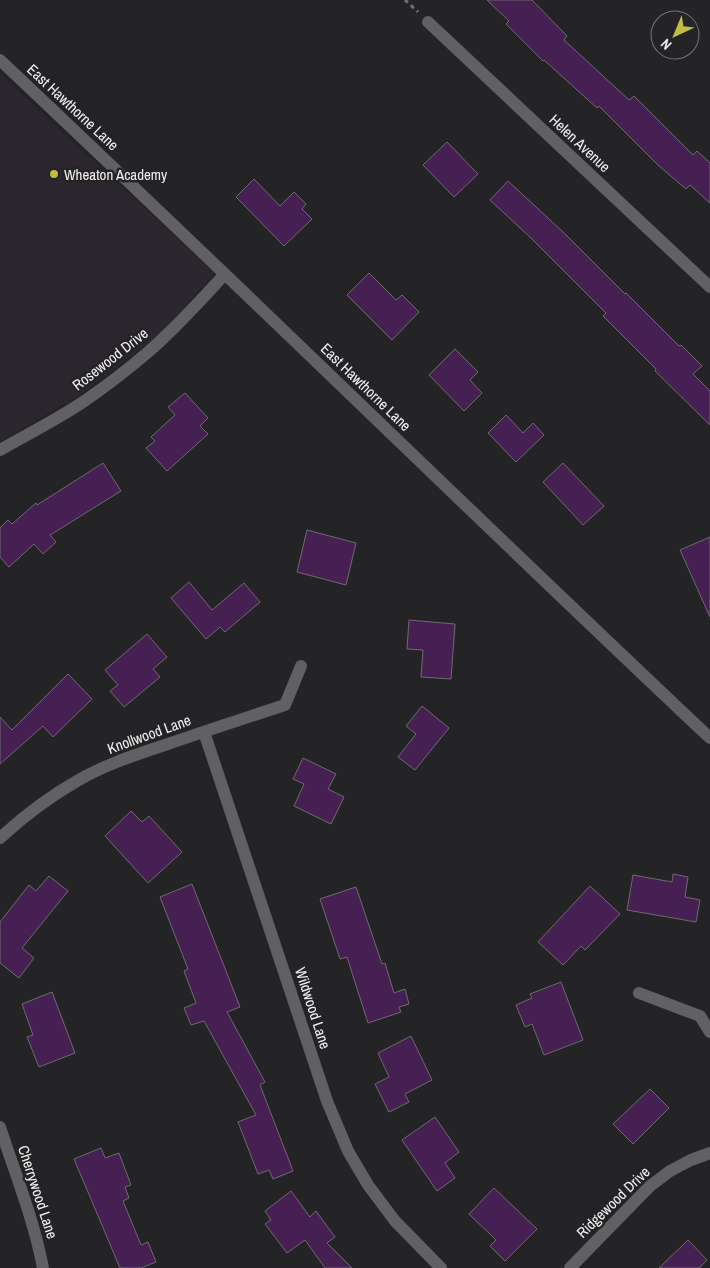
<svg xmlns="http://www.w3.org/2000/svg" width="710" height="1268" viewBox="0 0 710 1268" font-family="'Archivo Narrow',sans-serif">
  <rect width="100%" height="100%" fill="#242325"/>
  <!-- built -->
  <path fill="#2c262e" d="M 0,74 L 215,273 L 157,337 L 78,396 L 0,442 Z"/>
  <!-- building -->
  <path fill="#472053" stroke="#6d6b6e" d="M 487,0 L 532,0 L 567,36 L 564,40 L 629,100 L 634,96 L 693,155 L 697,151 L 710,163 L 710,203 L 690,185 L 686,189 L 659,166 L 599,106 L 597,108 L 544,60 L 543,61 L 506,24 L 509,21 Z
    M 447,142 L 478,174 L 454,197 L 423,165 Z
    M 254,179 L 280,206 L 294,192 L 306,204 L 302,209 L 312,219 L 284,246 L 236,197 Z
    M 508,181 L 563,232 L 625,294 L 626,293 L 679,346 L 681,345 L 702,366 L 693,374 L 710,391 L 710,425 L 655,371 L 656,369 L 603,316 L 606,313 L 532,239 L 490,200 Z
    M 369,273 L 396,300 L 402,295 L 419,312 L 392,340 L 347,295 Z
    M 455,349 L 478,372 L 470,380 L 482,393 L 464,411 L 429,375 Z
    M 185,393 L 208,418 L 200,426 L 208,434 L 167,471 L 146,448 L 155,441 L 151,437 L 175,415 L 168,407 Z
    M 506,415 L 523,433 L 533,423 L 544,435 L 516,462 L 488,433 Z
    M 103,463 L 121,491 L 50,535 L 56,542 L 43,554 L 34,544 L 9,567 L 0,557 L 0,528 L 8,520 L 12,524 L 36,503 L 37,505 Z
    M 563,463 L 604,506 L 583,525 L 543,482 Z
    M 307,530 L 356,543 L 346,585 L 297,572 Z
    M 710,537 L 710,617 L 680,550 Z
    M 189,582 L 212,610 L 244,583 L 260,602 L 225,632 L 220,627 L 206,639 L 171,598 Z
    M 409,620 L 455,624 L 451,679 L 421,677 L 423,650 L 407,649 Z
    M 147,634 L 167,657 L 153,669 L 160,677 L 124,707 L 110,691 L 118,685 L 105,670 Z
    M 68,674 L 92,699 L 53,737 L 43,726 L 0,764 L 0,717 L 12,730 Z
    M 422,706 L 449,728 L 415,770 L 398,757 L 416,734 L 406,726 Z
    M 303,758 L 336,774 L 328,789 L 344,797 L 331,824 L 294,806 L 304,784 L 293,779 Z
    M 131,811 L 142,822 L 149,816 L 182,852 L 148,883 L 105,836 Z
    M 673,874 L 688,877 L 685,897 L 700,900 L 696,922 L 627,910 L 633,875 L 672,882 Z
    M 49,876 L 68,891 L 22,948 L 34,958 L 19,978 L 0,963 L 0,922 L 29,885 L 36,891 Z
    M 192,884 L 240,1007 L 227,1012 L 265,1082 L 260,1085 L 293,1171 L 273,1179 L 269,1170 L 258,1174 L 238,1122 L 256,1115 L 204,1021 L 191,1025 L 184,1008 L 196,1003 L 184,971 L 188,969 L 160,897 Z
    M 590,886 L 620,914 L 585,950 L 581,946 L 563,965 L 538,942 Z
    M 356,887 L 382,964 L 385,963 L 394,993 L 405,989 L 409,1004 L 399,1007 L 401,1012 L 368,1023 L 347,957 L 340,959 L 320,899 Z
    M 561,982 L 583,1040 L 544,1055 L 532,1024 L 525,1027 L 516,1005 L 532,998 L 530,994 Z
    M 52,992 L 75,1053 L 39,1067 L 27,1037 L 33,1035 L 22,1004 Z
    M 411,1036 L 432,1080 L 405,1094 L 409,1102 L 389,1112 L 375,1084 L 389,1077 L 378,1053 Z
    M 650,1089 L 669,1108 L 633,1144 L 613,1124 Z
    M 435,1117 L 459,1152 L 445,1163 L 455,1178 L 437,1191 L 402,1140 Z
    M 101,1148 L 105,1158 L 119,1153 L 131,1185 L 125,1187 L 129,1198 L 123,1201 L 141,1245 L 148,1242 L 156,1262 L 141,1268 L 120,1268 L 74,1159 Z
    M 494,1188 L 537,1229 L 505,1261 L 490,1246 L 496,1240 L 469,1214 Z
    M 291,1191 L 310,1217 L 316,1211 L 335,1237 L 327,1243 L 352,1268 L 325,1268 L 305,1240 L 287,1253 L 265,1224 L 271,1220 L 265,1211 Z
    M 688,1240 L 707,1260 L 699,1268 L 659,1268 Z"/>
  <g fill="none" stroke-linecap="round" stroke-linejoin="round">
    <!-- path -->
    <path stroke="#717072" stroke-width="3" stroke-dasharray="4 4" stroke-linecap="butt" d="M 405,0 L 418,12"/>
    <!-- street -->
    <path stroke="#616062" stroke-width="12" d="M 428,22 L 710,287
      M 0,60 C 238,284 472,514 710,738
      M 0,450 C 28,434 56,420 83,402 C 105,387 127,370 147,353 C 175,329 200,301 225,274
      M 204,732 L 327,1101 L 348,1151 L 368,1185 L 395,1221 L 441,1268
      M 0,838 C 24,816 49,797 77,781 C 104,765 135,755 165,745 C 205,731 245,718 285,705 L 301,666
      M 639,993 L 700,1016 L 710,1032
      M 0,1127 C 15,1173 34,1220 43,1268
      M 570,1268 L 650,1186 L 670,1171 L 691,1160 L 710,1153"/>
  </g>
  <!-- markers -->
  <circle fill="#c2bd3f" stroke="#242325" stroke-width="2" cx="54" cy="174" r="5"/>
  <g text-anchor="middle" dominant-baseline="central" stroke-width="5" stroke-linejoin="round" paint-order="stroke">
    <!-- street labels -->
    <g font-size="15" fill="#f1f0f2" stroke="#242325">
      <text transform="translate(73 107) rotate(43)">East Hawthorne Lane</text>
      <text transform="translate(580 143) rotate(43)">Helen Avenue</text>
      <text transform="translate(110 359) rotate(-38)">Rosewood Drive</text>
      <text transform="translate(366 387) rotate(44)">East Hawthorne Lane</text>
      <text transform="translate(149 734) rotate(-20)">Knollwood Lane</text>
      <text transform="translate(313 1008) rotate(72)">Wildwood Lane</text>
      <text transform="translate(38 1192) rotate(72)">Cherrywood Lane</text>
      <text transform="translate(613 1202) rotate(-44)">Ridgewood Drive</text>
    </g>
    <!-- poi labels -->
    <g font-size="15" fill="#f1f0f2" stroke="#242325" text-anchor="start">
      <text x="64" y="174">Wheaton Academy</text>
    </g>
  </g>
  <!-- north arrow -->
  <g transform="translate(675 35) rotate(224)"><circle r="24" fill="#242325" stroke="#767577"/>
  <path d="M0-4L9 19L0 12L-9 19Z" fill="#c2bd3f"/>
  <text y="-8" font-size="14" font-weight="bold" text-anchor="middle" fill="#f1f0f2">N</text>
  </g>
</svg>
